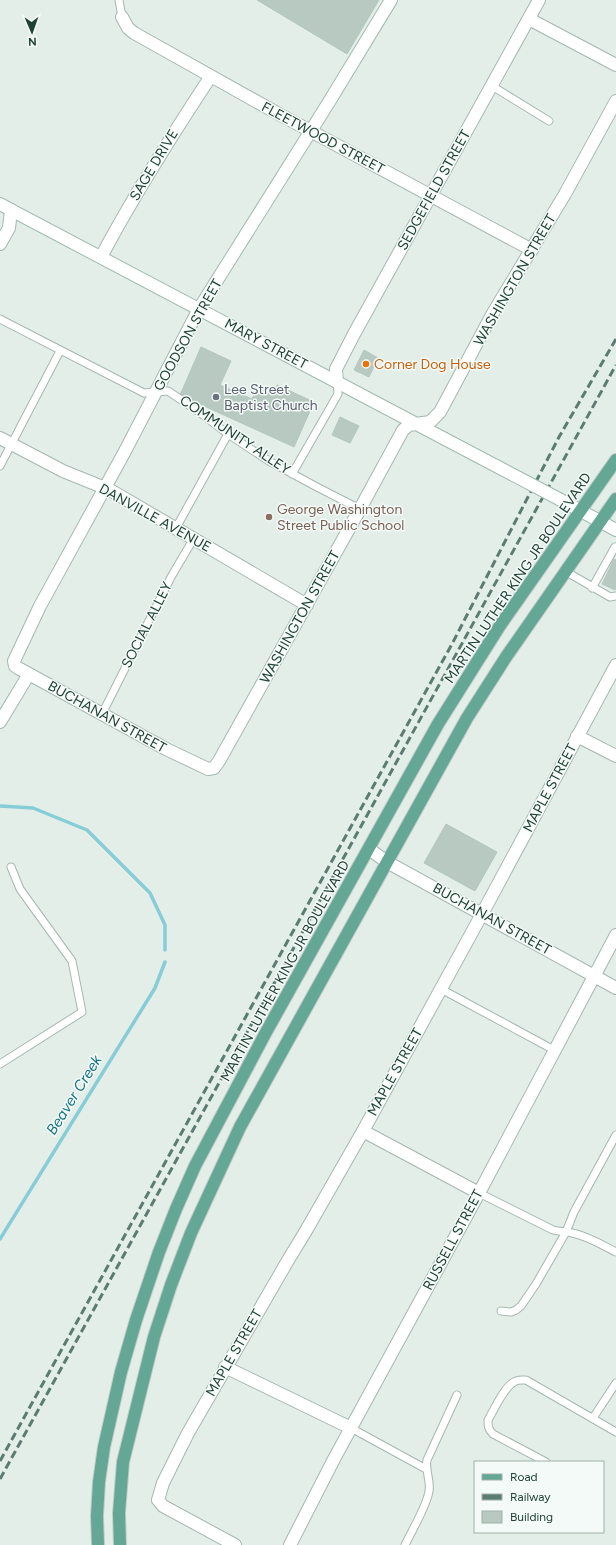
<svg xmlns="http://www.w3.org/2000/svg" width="616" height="1545" viewBox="0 0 616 1545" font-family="Figtree,sans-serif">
  <rect width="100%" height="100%" fill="#e3eee9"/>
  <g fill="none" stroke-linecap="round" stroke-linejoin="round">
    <!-- stream -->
    <path stroke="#86cdd7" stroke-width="3.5" d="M 0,806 L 33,808 L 87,830 L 150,893 L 165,925 L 165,950
      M 0,1239 L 155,988 L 165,962"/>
  </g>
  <!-- building -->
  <path fill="#b8c9c1" stroke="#b4c8bf" d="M 257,0 L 379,0 L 347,54 Z
    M 201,347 L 231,361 L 220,385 L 252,399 L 257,388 L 272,395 L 277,385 L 314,402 L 294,447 L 180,395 Z
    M 364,350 L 378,358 L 369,377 L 354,370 Z
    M 340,417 L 359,426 L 350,443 L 332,435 Z
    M 614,559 L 616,560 L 616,587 L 615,590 L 602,584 Z
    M 446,824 L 497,852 L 475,891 L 424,863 Z"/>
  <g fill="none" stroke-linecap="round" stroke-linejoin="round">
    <defs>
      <path id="lane" d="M 119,0 L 122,17
        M 492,86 L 549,121
        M 0,319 L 144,393 L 168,391 L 199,412 L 228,434 L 269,461 L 315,486 L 360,509
        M 0,466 L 60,351
        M 292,474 L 338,394 L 337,382
        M 176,528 L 228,434
        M 565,571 L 610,597 L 616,596
        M 592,588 L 615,547 L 616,548
        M 102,714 L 171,577 L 194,538
        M 441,989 L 554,1050
        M 0,1064 L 82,1012 L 72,961 L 20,889 L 11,867
        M 479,1193 L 553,1230 C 560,1232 566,1231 572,1233 C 588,1236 602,1245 616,1252
        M 501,1311 L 511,1312 L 516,1310 L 521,1306 L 536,1284 L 566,1232 L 574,1212 L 616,1135
        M 593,1418 L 616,1383
        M 351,1428 L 426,1469
        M 546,1462 L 493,1434 C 488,1429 488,1426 488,1420 C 494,1410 504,1387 514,1382 C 518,1379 522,1380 526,1380 L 616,1432
        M 405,1545 C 412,1530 427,1506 429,1491 C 431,1481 425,1471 427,1460 L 457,1395"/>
      <path id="street" d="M 122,17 L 128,28 L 134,33 L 277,113 L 532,250
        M 529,19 L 616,65
        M 0,204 L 11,210
        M 101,257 C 134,195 172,135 211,76
        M 199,309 L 124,453 L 40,606 L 14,661 L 15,666 L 18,668 L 166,749 L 208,769 L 214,768 L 219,761 L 360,509 L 403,430 L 409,425 L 430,422 L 440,412 L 493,313 L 565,194 L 616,101
        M 337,382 L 336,369 L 354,334 L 539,0
        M 0,438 L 63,471 L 110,490 L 307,605
        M 0,722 L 29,674
        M 577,736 L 616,756
        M 369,849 L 387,862 L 616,988
        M 363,1131 L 479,1193
        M 225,1367 L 351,1428
        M 235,1545 L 163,1506 L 158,1500 L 163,1483 L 188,1433 L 287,1262 L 307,1229 L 363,1131 L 482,914 L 616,665
        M 290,1545 L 334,1459 L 479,1193 L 616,935"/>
      <path id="secondary" d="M 0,244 L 9,228 L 11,210 L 443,438
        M 199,309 L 329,102 L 391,0
        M 559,499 L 616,530"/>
      <path id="primary" d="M 98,1545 L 97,1516 L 99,1482 L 104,1447 L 121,1372 L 136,1320 L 159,1252 L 176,1209 L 195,1166 L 265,1034 L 438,724 L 499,627 L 616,460
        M 120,1545 L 119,1513 L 123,1462 L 154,1337 L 171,1285 L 191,1233 L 240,1127 L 467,718 L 506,657 L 616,499"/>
    </defs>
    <!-- lane casing -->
    <use href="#lane" stroke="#a5b7b0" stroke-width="9"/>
    <!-- street casing -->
    <use href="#street" stroke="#a5b7b0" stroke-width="14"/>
    <!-- secondary casing -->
    <use href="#secondary" stroke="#a0bbb0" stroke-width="14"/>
    <!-- primary casing -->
    <use href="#primary" stroke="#c1cac7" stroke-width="14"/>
    <!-- lane -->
    <use href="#lane" stroke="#fff" stroke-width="7"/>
    <!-- street -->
    <use href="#street" stroke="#fff" stroke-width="12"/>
    <!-- secondary -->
    <use href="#secondary" stroke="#fff" stroke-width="12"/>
    <!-- primary -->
    <use href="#primary" stroke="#64a794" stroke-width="12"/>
    <!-- rail -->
    <path stroke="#5b7c72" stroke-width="3" stroke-dasharray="8 4" stroke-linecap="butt" d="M 0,1461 L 452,644 L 559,437 L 616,339
      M 0,1479 L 616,365"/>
    <defs>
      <path id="secondary-bridge" d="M 443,438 L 559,499"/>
    </defs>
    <!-- secondary-bridge casing -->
    <use href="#secondary-bridge" stroke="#a0bbb0" stroke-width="14" stroke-linecap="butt"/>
    <!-- secondary-bridge -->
    <use href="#secondary-bridge" stroke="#fff" stroke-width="12"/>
  </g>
  <!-- markers -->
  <circle fill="#e8710a" stroke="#f4faf7" stroke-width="1.5" cx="366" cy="364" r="4"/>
  <circle fill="#6b7280" stroke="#f4faf7" stroke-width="1.5" cx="216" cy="397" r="4"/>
  <circle fill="#8d6e63" stroke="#f4faf7" stroke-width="1.5" cx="269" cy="517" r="4"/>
  <g text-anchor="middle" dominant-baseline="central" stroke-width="3" stroke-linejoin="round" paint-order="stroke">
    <!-- street labels -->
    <g font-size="14" fill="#214137" stroke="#f4faf7">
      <text transform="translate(323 138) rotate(28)">FLEETWOOD STREET</text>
      <text transform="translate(154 165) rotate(-59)">SAGE DRIVE</text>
      <text transform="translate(434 190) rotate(-61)">SEDGEFIELD STREET</text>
      <text transform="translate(515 280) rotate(-60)">WASHINGTON STREET</text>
      <text transform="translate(188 335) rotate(-61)">GOODSON STREET</text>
      <text transform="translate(266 344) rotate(28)">MARY STREET</text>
      <text transform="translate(235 435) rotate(34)">COMMUNITY ALLEY</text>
      <text transform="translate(155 518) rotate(29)">DANVILLE AVENUE</text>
      <text transform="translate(518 578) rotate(-56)">MARTIN LUTHER KING JR BOULEVARD</text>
      <text transform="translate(300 617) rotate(-61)">WASHINGTON STREET</text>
      <text transform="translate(147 625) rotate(-63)">SOCIAL ALLEY</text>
      <text transform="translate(107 717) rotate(29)">BUCHANAN STREET</text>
      <text transform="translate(550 788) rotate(-62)">MAPLE STREET</text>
      <text transform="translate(492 919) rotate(29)">BUCHANAN STREET</text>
      <text transform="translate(285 971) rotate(-61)">MARTIN LUTHER KING JR BOULEVARD</text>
      <text transform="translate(395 1072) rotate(-61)">MAPLE STREET</text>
      <text transform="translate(453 1240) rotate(-62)">RUSSELL STREET</text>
      <text transform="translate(234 1353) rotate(-60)">MAPLE STREET</text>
    </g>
    <!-- food labels -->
    <g font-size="14" fill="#c56008" stroke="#f4faf7" text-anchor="start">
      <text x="374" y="364">Corner Dog House</text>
    </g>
    <!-- worship labels -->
    <g font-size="14" fill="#5b616d" stroke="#f4faf7" text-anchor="start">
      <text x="224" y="389">Lee Street<tspan x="224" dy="16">Baptist Church</tspan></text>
    </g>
    <!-- education labels -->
    <g font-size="14" fill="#785e54" stroke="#f4faf7" text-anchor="start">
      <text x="277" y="509">George Washington<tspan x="277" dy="16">Street Public School</tspan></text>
    </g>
    <!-- water labels -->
    <g font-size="15" font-style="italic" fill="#157483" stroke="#f4faf7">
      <text transform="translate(74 1095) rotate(-58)">Beaver Creek</text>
    </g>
  </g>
  <!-- legend -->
  <rect x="474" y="1461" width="130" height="72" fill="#f4faf7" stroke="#a0b0aa"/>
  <rect x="482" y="1474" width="20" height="6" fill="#64a794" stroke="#a0b0aa"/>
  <text x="510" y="1481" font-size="12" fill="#214137">Road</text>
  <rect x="482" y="1494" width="20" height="6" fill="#5b7c72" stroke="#a0b0aa"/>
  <text x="510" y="1501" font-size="12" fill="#214137">Railway</text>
  <rect x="482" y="1511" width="20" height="12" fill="#b8c9c1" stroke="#a0b0aa"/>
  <text x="510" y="1521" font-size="12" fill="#214137">Building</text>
  <!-- north arrow -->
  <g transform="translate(32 32) rotate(178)" stroke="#f4faf7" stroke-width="3" paint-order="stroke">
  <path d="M0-3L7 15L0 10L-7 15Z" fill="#214137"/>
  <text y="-6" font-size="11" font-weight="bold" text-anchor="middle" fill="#214137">N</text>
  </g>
</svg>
